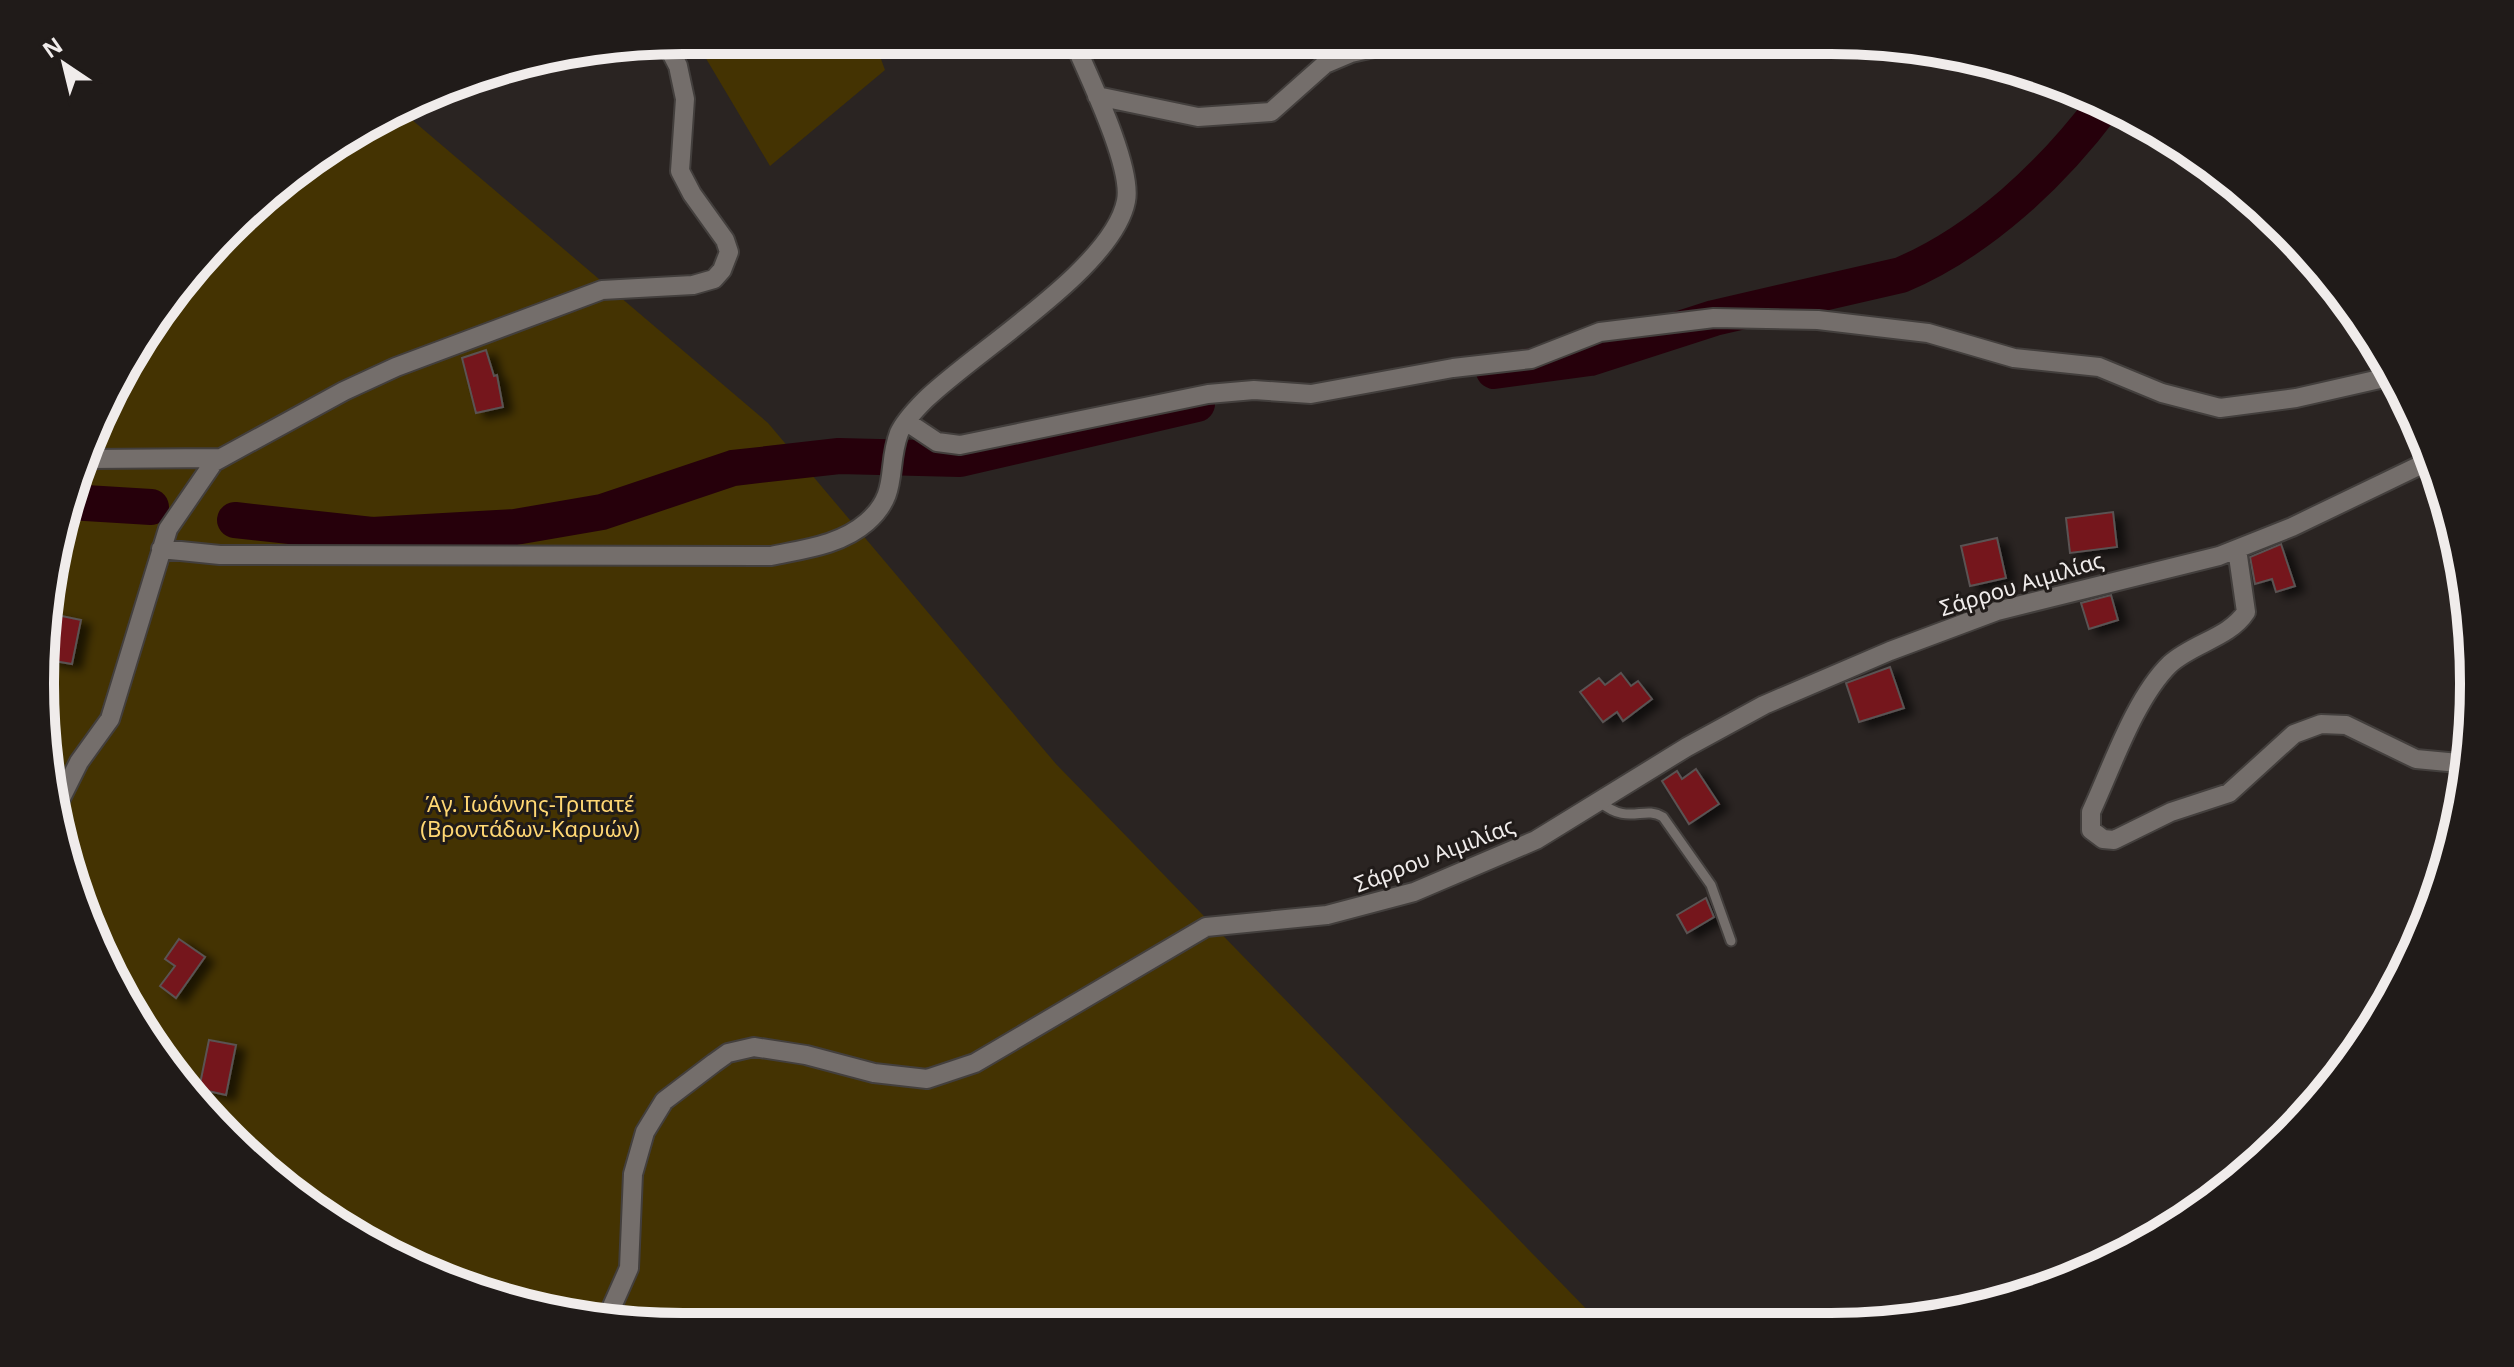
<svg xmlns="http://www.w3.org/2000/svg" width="2514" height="1367" viewBox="0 0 2514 1367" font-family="'Noto Sans',sans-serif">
  <defs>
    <filter id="shadow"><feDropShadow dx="9" dy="5" stdDeviation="4" flood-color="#0009"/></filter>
  </defs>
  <rect width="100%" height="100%" fill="#2a2422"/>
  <!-- green -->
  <path fill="#443302" d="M 695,40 L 874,40 L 885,70 L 770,166 Z
    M 404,113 L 768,423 L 1056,764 L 1600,1323 L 642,1326 L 516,1305 L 362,1241 L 200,1108 L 89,930 L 41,726 L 62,517 L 148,326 L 291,173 Z"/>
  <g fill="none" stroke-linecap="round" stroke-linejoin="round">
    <!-- river -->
    <path stroke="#26000b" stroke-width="36" d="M 1494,371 L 1590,358 L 1714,318 L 1901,275 C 1981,241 2052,174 2103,106
      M 69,502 L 151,507
      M 235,520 L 372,535 L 515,527 L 602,512 L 733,468 L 839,456 L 960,459 L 1197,404"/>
  </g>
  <!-- building -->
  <path fill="#75161a" stroke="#5a5353" stroke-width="2" filter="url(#shadow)" d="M 486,350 L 494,376 L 497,375 L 503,407 L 476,413 L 462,358 Z
    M 2113,512 L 2117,547 L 2070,553 L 2066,518 Z
    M 1997,538 L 2006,578 L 1970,586 L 1961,546 Z
    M 2281,544 L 2295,586 L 2276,592 L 2272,579 L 2255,584 L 2250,557 Z
    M 2111,595 L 2118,620 L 2089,629 L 2081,603 Z
    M 52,614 L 81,620 L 72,664 L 48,660 Z
    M 1890,667 L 1904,708 L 1859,722 L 1846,683 Z
    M 1621,673 L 1631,686 L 1638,681 L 1652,699 L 1623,721 L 1617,712 L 1603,722 L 1580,692 L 1599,678 L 1605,685 Z
    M 1696,769 L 1719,804 L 1689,824 L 1662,781 L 1677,771 L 1682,779 Z
    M 1706,898 L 1714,917 L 1687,933 L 1677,915 Z
    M 179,939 L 205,957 L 176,998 L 160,986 L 175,966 L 165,959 Z
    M 209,1040 L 236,1045 L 226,1095 L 199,1089 Z"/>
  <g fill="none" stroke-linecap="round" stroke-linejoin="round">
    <defs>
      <path id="lane" d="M 1600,802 C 1629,826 1643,805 1663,817 L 1711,885 L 1731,941"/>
      <path id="street" d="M 1097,96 L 1198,117 L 1271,112 L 1325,64 L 1351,53 L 1406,41
        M 907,422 L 937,442 L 960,445 L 1208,394 L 1254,390 L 1311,394 L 1453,368 L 1531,359 L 1600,332 L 1714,318 L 1818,320 L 1928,333 L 2014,358 L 2099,367 L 2162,393 L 2220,408 L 2296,398 L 2393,376
        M 88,459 L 220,458
        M 161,549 L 220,555 L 771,556 C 804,549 841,545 867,522 C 900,493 886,468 899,433 C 904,422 916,409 925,400 C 975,351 1113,268 1126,201 C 1133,167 1088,75 1073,40
        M 2237,549 L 2246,612 C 2229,638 2193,643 2170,664 C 2135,698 2112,767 2091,812 L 2091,830 L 2103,839 L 2114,840 L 2171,812 L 2229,793 L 2294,734 L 2321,724 L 2346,725 L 2416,759 L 2469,764
        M 59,802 L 79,762 L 110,719 L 168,529 L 214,462 L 344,391 L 396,367 L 602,290 L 693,285 L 714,279 L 722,270 L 729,252 L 725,240 L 692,194 L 680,171 L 685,99 L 678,66 L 666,43
        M 606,1320 L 629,1268 L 633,1174 L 645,1132 L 664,1101 L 714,1063 L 728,1053 L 754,1047 L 806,1055 L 874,1073 L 927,1079 L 975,1063 L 1206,927 L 1327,915 L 1414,892 L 1536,840 L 1687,747 L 1764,705 L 1890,651 L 1997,611 L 2219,556 L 2292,527 L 2431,460"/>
    </defs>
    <!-- lane casing -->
    <use href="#lane" stroke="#433f3d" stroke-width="13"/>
    <!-- street casing -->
    <use href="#street" stroke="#433f3d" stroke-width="22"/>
    <!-- lane -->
    <use href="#lane" stroke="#746e6b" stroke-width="9"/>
    <!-- street -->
    <use href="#street" stroke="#746e6b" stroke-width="18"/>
  </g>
  <g text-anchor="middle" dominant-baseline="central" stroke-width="6" stroke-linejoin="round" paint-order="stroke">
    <!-- street labels -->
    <g font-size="22" fill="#f0eceb" stroke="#201b19">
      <text transform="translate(2021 583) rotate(-17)">Σάρρου Αιμιλίας</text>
      <text transform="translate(1434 854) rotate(-21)">Σάρρου Αιμιλίας</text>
    </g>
    <!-- park labels -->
    <g font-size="22" fill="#ffd773" stroke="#201b19">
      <text x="530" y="803">Άγ. Ιωάννης-Τριπατέ<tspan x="530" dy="25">(Βροντάδων-Καρυών)</tspan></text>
    </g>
  </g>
  <!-- crop -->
  <path d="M0 0H2514V1367H0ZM683 54H1831A629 629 0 0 1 2460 683V684A629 629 0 0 1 1831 1313H683A629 629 0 0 1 54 684V683A629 629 0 0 1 683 54Z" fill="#201b19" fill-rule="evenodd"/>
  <path fill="none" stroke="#f0eceb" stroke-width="10" d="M683 54H1831A629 629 0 0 1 2460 683V684A629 629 0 0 1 1831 1313H683A629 629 0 0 1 54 684V683A629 629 0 0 1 683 54Z"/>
  <!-- north arrow -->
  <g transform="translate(64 64) rotate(325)" stroke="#201b19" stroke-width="6" paint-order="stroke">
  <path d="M0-6L14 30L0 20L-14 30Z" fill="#f0eceb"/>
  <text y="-12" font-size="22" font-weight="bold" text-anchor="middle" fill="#f0eceb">N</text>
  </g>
</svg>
